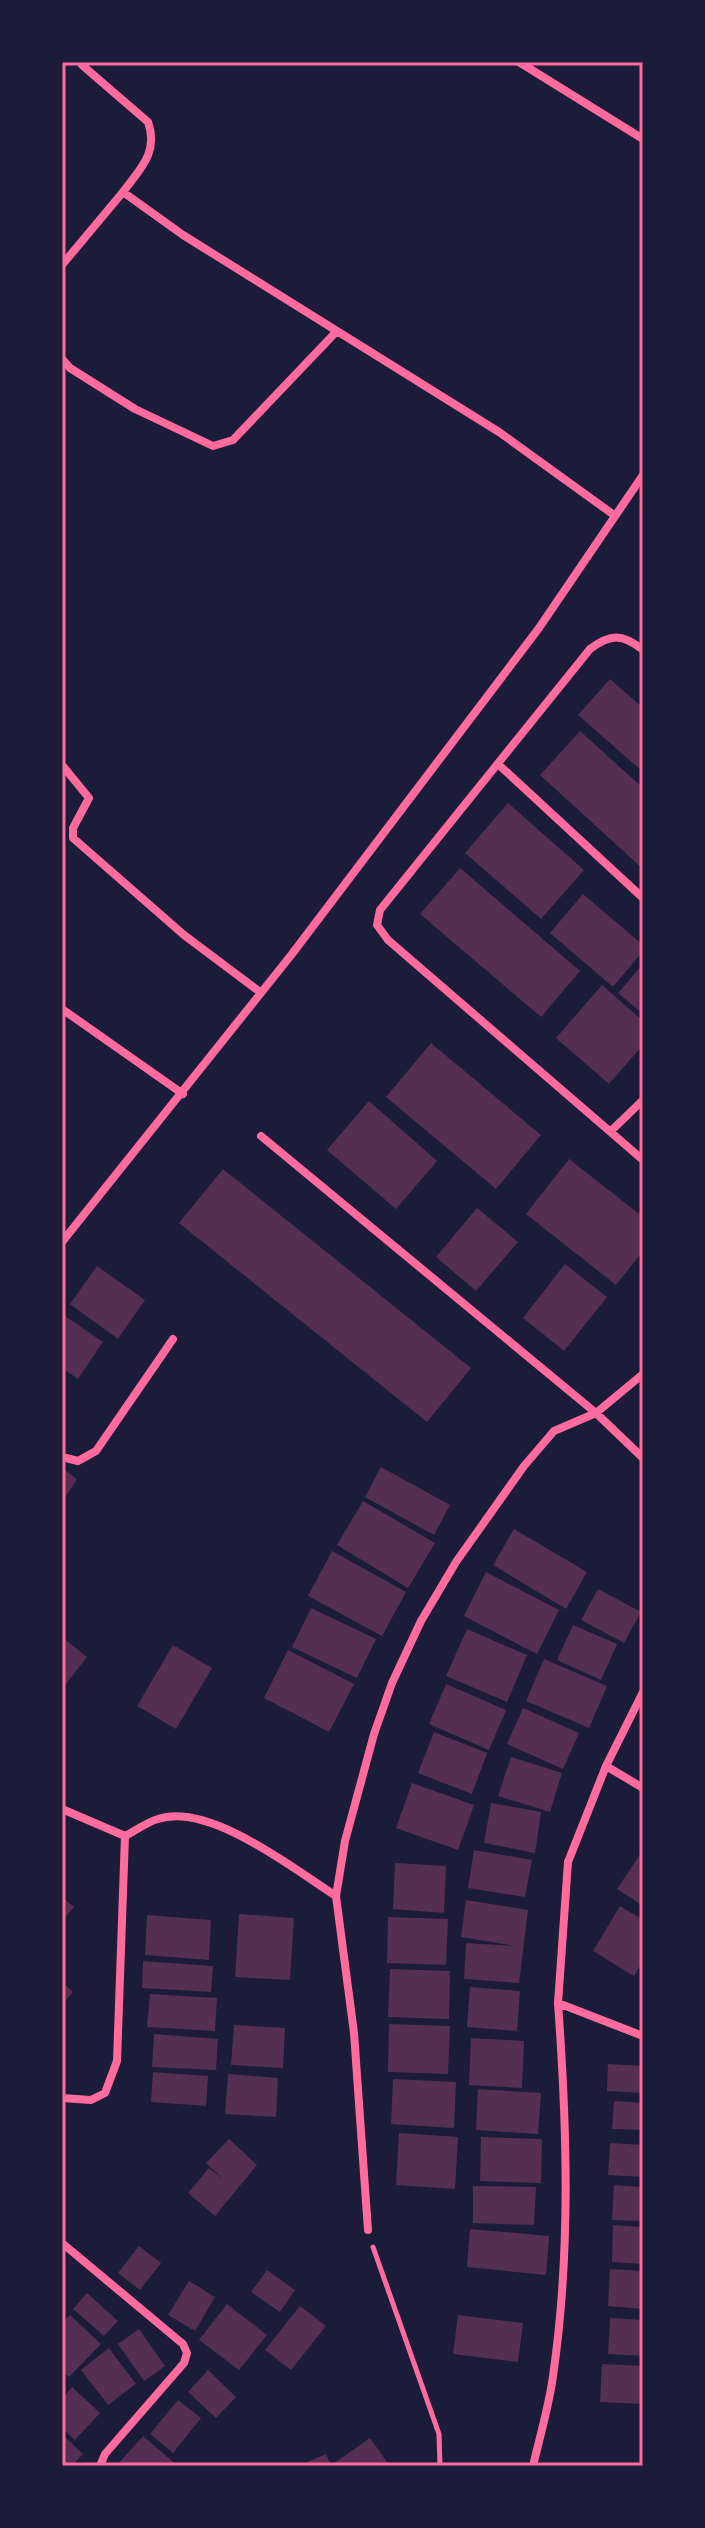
<svg xmlns="http://www.w3.org/2000/svg" width="705" height="2528" viewBox="0 0 705 2528" font-family="'DejaVu Sans',sans-serif">
  <rect width="100%" height="100%" fill="#1b1b3a"/>
  <!-- building -->
  <path fill="#542f53" d="M 610,679 L 643,708 L 643,772 L 578,715 Z
    M 580,731 L 643,788 L 643,869 L 540,775 Z
    M 508,803 L 584,870 L 541,919 L 465,853 Z
    M 460,868 L 580,971 L 541,1017 L 420,914 Z
    M 583,894 L 643,945 L 643,951 L 613,987 L 550,933 Z
    M 643,964 L 643,1014 L 618,993 Z
    M 602,985 L 643,1021 L 643,1045 L 609,1084 L 556,1038 Z
    M 431,1043 L 541,1135 L 496,1189 L 386,1097 Z
    M 369,1101 L 437,1161 L 396,1209 L 327,1150 Z
    M 569,1159 L 643,1217 L 643,1251 L 616,1285 L 526,1214 Z
    M 223,1169 L 471,1368 L 427,1422 L 179,1223 Z
    M 477,1208 L 518,1242 L 476,1291 L 436,1257 Z
    M 565,1264 L 607,1297 L 564,1351 L 523,1318 Z
    M 97,1266 L 145,1300 L 118,1339 L 70,1304 Z
    M 62,1314 L 103,1342 L 78,1379 L 62,1368 Z
    M 381,1467 L 450,1505 L 434,1535 L 365,1497 Z
    M 62,1468 L 77,1479 L 62,1502 Z
    M 363,1501 L 435,1543 L 408,1588 L 337,1545 Z
    M 514,1529 L 587,1572 L 566,1609 L 493,1565 Z
    M 332,1551 L 406,1592 L 382,1636 L 308,1596 Z
    M 486,1572 L 559,1610 L 537,1654 L 464,1616 Z
    M 598,1589 L 641,1612 L 624,1643 L 581,1620 Z
    M 311,1608 L 376,1639 L 357,1678 L 292,1647 Z
    M 573,1625 L 617,1644 L 601,1680 L 557,1660 Z
    M 467,1629 L 527,1655 L 507,1702 L 446,1676 Z
    M 62,1637 L 87,1657 L 62,1689 Z
    M 173,1645 L 212,1668 L 176,1729 L 137,1706 Z
    M 288,1650 L 354,1684 L 329,1732 L 264,1698 Z
    M 544,1659 L 607,1686 L 589,1728 L 526,1701 Z
    M 446,1684 L 506,1710 L 489,1750 L 429,1724 Z
    M 523,1708 L 579,1733 L 563,1769 L 507,1744 Z
    M 434,1732 L 487,1753 L 472,1794 L 418,1773 Z
    M 511,1757 L 562,1773 L 550,1812 L 498,1796 Z
    M 412,1783 L 474,1805 L 458,1850 L 396,1828 Z
    M 491,1803 L 541,1812 L 535,1853 L 484,1843 Z
    M 474,1850 L 532,1860 L 525,1897 L 468,1888 Z
    M 643,1850 L 643,1906 L 617,1889 Z
    M 395,1863 L 446,1866 L 444,1913 L 393,1909 Z
    M 62,1897 L 74,1907 L 62,1921 Z
    M 466,1900 L 528,1910 L 519,1983 L 464,1979 L 466,1943 L 516,1946 L 461,1937 Z
    M 620,1906 L 643,1920 L 643,1961 L 634,1976 L 593,1951 Z
    M 239,1914 L 294,1918 L 290,1980 L 235,1977 Z
    M 147,1915 L 211,1920 L 209,1960 L 145,1955 Z
    M 388,1917 L 448,1919 L 446,1965 L 387,1963 Z
    M 143,1961 L 213,1966 L 211,1992 L 142,1988 Z
    M 390,1969 L 450,1971 L 449,2019 L 388,2017 Z
    M 62,1982 L 73,1992 L 62,2005 Z
    M 470,1987 L 520,1991 L 517,2031 L 467,2027 Z
    M 150,1994 L 217,1998 L 215,2031 L 147,2027 Z
    M 389,2024 L 450,2026 L 448,2074 L 388,2072 Z
    M 234,2025 L 285,2028 L 283,2068 L 231,2065 Z
    M 154,2034 L 218,2039 L 216,2070 L 152,2067 Z
    M 471,2038 L 524,2041 L 522,2088 L 469,2085 Z
    M 608,2064 L 643,2066 L 643,2093 L 607,2091 Z
    M 153,2072 L 208,2076 L 206,2106 L 151,2102 Z
    M 228,2074 L 278,2078 L 276,2117 L 225,2114 Z
    M 393,2079 L 456,2082 L 454,2128 L 391,2124 Z
    M 478,2089 L 541,2093 L 538,2134 L 476,2130 Z
    M 614,2101 L 643,2103 L 643,2130 L 612,2129 Z
    M 399,2133 L 458,2137 L 455,2189 L 396,2185 Z
    M 481,2137 L 542,2139 L 541,2183 L 480,2181 Z
    M 229,2139 L 257,2165 L 215,2216 L 188,2193 L 209,2168 L 224,2180 L 206,2163 Z
    M 610,2143 L 643,2145 L 643,2177 L 608,2175 Z
    M 614,2185 L 643,2187 L 643,2221 L 612,2220 Z
    M 473,2186 L 536,2187 L 534,2225 L 473,2223 Z
    M 613,2225 L 643,2227 L 643,2264 L 612,2262 Z
    M 470,2229 L 549,2236 L 546,2275 L 467,2267 Z
    M 139,2246 L 161,2263 L 140,2290 L 118,2273 Z
    M 610,2269 L 643,2271 L 643,2309 L 608,2306 Z
    M 267,2270 L 295,2290 L 280,2312 L 251,2292 Z
    M 189,2281 L 215,2297 L 195,2331 L 168,2315 Z
    M 87,2293 L 118,2321 L 104,2336 L 73,2309 Z
    M 227,2304 L 267,2335 L 239,2370 L 199,2340 Z
    M 300,2306 L 326,2326 L 291,2370 L 265,2350 Z
    M 70,2315 L 101,2344 L 69,2377 L 62,2371 L 62,2323 Z
    M 458,2315 L 523,2323 L 518,2362 L 453,2354 Z
    M 610,2318 L 643,2320 L 643,2356 L 608,2354 Z
    M 139,2329 L 165,2366 L 144,2381 L 118,2344 Z
    M 109,2348 L 136,2384 L 108,2405 L 81,2370 Z
    M 602,2364 L 643,2366 L 643,2404 L 600,2402 Z
    M 208,2370 L 236,2397 L 216,2418 L 188,2392 Z
    M 72,2387 L 100,2413 L 75,2440 L 62,2428 L 62,2399 Z
    M 178,2400 L 201,2418 L 173,2453 L 150,2434 Z
    M 62,2434 L 83,2454 L 72,2466 L 62,2466 Z
    M 143,2436 L 178,2466 L 116,2466 Z
    M 370,2438 L 390,2466 L 335,2466 L 333,2464 Z
    M 326,2454 L 331,2466 L 298,2466 Z"/>
  <g fill="none" stroke-linecap="round" stroke-linejoin="round">
    <!-- path -->
    <path stroke="#ff6b9d" stroke-width="5" d="M 373,2247 L 439,2434 L 440,2466"/>
    <!-- minor -->
    <path stroke="#ff6b9d" stroke-width="8" d="M 519,62 L 643,139
      M 82,65 L 148,122 C 159,152 140,169 123,192
      M 62,265 L 123,192 L 183,235 L 499,432 L 614,515
      M 62,359 L 70,368 L 135,409 L 213,446 L 233,440 L 336,332
      M 643,650 C 622,633 610,634 590,649 L 380,910 L 377,925 L 388,940 L 643,1160
      M 498,764 L 643,898
      M 62,765 L 89,798 L 73,828 L 73,838 L 184,935 L 260,992
      M 62,1009 L 183,1094
      M 611,1131 L 643,1100
      M 261,1136 L 596,1413 L 643,1458
      M 62,1242 L 292,954 L 539,628 L 643,475
      M 62,1457 L 78,1461 L 96,1451 L 173,1339
      M 643,1692 L 606,1766 L 568,1862 L 558,2003 L 643,2036
      M 606,1766 L 643,1788
      M 62,1809 L 125,1836 L 117,2061 L 105,2093 L 91,2100 L 62,2098
      M 125,1836 C 135,1831 147,1822 158,1819 C 209,1802 294,1869 336,1896
      M 368,2230 L 354,2033 L 336,1896 L 345,1841 L 374,1734 L 392,1683 L 421,1621 L 456,1562 L 524,1466 L 554,1431 L 596,1413 L 643,1374
      M 62,2243 L 183,2344 L 187,2353 L 184,2363 L 105,2454 L 100,2466
      M 533,2466 C 540,2436 549,2406 553,2376 C 571,2253 567,2126 558,2003"/>
  </g>
  <!-- border -->
  <rect width="705" height="2528" fill="none" stroke="#1b1b3a" stroke-width="128"/>
  <rect x="64" y="64" width="577" height="2400" fill="none" stroke="#ff6b9d" stroke-width="3"/>
</svg>
